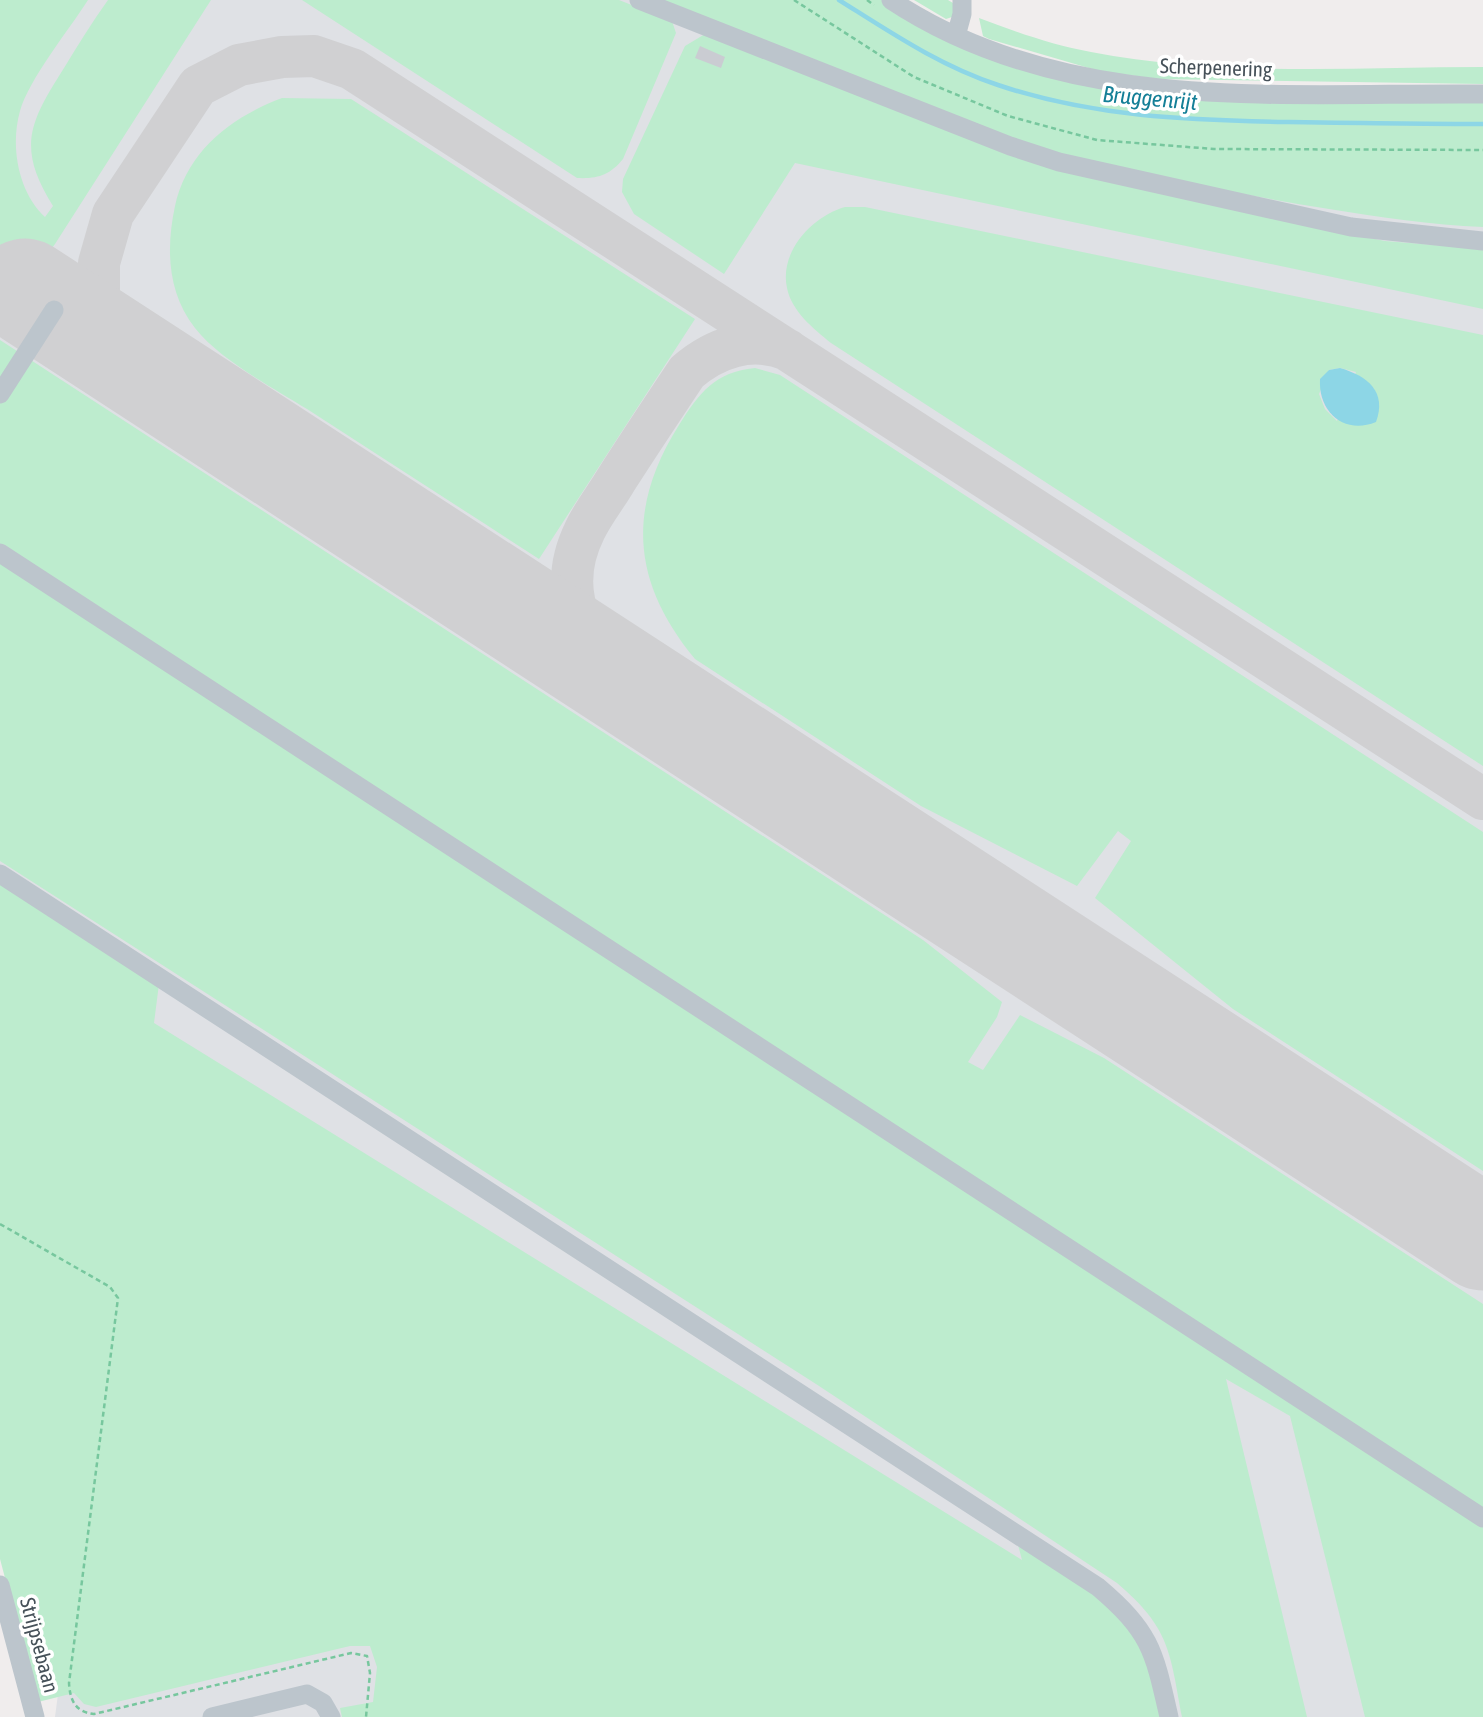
<svg xmlns="http://www.w3.org/2000/svg" width="1483" height="1717" viewBox="0 0 1483 1717" font-family="'Asap Condensed',sans-serif">
  <rect width="100%" height="100%" fill="#f0eded"/>
  <!-- airport -->
  <path fill="#dfe1e5" d="M 0,0 L 812,0 L 904,61 L 1483,140 L 1483,1717 L 55,1717 L 111,1293 L 0,1231 Z"/>
  <!-- green -->
  <path fill="#bdecce" fill-rule="evenodd" d="M 0,0 L 88,0 C 69,30 29,79 20,111 C 10,146 18,192 45,217 L 53,206 C 16,147 30,122 64,68 C 78,45 92,22 108,0 L 211,0 L 55,244 L 52,248 L 47,244 L 0,315 Z
    M 302,0 L 619,0 L 672,21 L 676,33 L 623,159 C 610,175 598,179 577,178 Z
    M 663,0 L 885,0 L 1044,73 L 1483,101 L 1483,227 C 1431,225 1380,217 1329,209 C 1225,192 1122,171 1020,142 Z
    M 914,0 L 948,0 L 958,6 L 955,16 L 946,19 Z
    M 979,18 C 1016,32 1052,45 1091,52 C 1218,77 1354,67 1483,67 L 1483,84 L 1158,79 L 1099,71 L 989,39 L 983,36 Z
    M 705,34 L 961,136 L 1315,227 L 1385,241 L 1483,249 L 1483,309 L 795,163 L 724,274 L 634,214 L 622,192 L 623,179 L 685,46 Z
    M 282,98 L 351,99 L 695,319 L 539,559 C 462,509 384,459 307,409 C 272,387 220,360 195,328 C 167,292 166,248 175,206 C 187,151 231,117 282,98 Z
    M 845,207 L 865,207 L 1483,335 L 1483,766 L 831,343 C 813,328 792,312 787,288 C 779,251 813,216 845,207 ZM 1340,368 L 1356,372 L 1337,421 L 1325,409 L 1319,394 L 1329,370 Z
    M 0,340 L 923,940 L 1002,1002 L 997,1017 L 968,1062 L 983,1070 L 1020,1015 L 1104,1058 L 1483,1304 L 1483,1717 L 1365,1717 L 1290,1416 L 1226,1379 L 1307,1717 L 1182,1717 C 1170,1652 1170,1628 1117,1583 L 816,1384 L 0,861 Z
    M 755,368 L 780,375 L 1483,832 L 1483,1171 L 1233,1009 L 1095,898 L 1131,841 L 1118,831 L 1077,886 L 921,806 L 695,659 C 632,583 626,509 679,425 C 699,393 715,372 755,368 Z
    M 0,884 L 159,984 L 154,1023 L 1022,1560 L 1016,1537 L 1137,1625 L 1165,1717 L 342,1717 L 340,1708 L 373,1702 L 377,1667 L 370,1646 L 350,1646 L 96,1707 L 84,1704 L 74,1693 L 38,1702 L 0,1559 Z"/>
  <!-- water -->
  <path fill="#8dd6e6" d="M 1340,368 C 1368,376 1387,392 1376,422 C 1344,435 1318,412 1320,379 L 1329,370 Z"/>
  <g fill="none" stroke-linecap="round" stroke-linejoin="round">
    <!-- stream -->
    <path stroke="#8dd6e6" stroke-width="4.5" d="M 839,0 C 890,32 940,66 998,85 C 1093,117 1187,120 1286,122 C 1352,123 1417,124 1483,124"/>
    <!-- taxiway -->
    <path stroke="#d0d0d2" stroke-width="42" d="M 148,371 L 118,339 L 99,306 L 99,263 L 113,214 L 198,86 L 239,65 L 282,57 L 314,56 L 352,69 L 1483,799
      M 641,691 C 589,650 551,599 585,530 C 593,513 606,497 616,480 C 639,444 663,408 687,372 C 715,348 751,335 788,350"/>
    <!-- runway -->
    <path stroke="#d0d0d2" stroke-width="105" d="M 25,291 L 1483,1238"/>
  </g>
  <!-- building -->
  <path fill="#caccd2" d="M 700,46 L 725,57 L 721,68 L 695,58 Z"/>
  <g fill="none" stroke-linecap="round" stroke-linejoin="round">
    <!-- path -->
    <path stroke="#77c79e" stroke-width="2.5" stroke-dasharray="5 3.5" stroke-linecap="butt" d="M 794,0 L 914,77 L 1008,116 L 1097,140 L 1214,149 L 1483,150
      M 867,0 L 874,5
      M 0,1224 L 110,1287 L 118,1298 L 69,1683 C 70,1700 75,1712 94,1714 L 351,1653 L 367,1656 L 370,1673 L 366,1717"/>
    <!-- minor -->
    <path stroke="#bcc5cc" stroke-width="19" d="M 639,0 L 1010,146 L 1059,162 L 1351,227 L 1483,241
      M 891,0 C 1066,116 1283,92 1483,94
      M 956,36 L 962,14 L 962,0
      M 0,394 L 54,310
      M 0,553 L 1483,1518
      M 0,874 L 1098,1587 C 1151,1632 1154,1651 1169,1717
      M 0,1585 L 35,1717
      M 212,1717 L 307,1694 L 323,1703 L 331,1717"/>
  </g>
  <g text-anchor="middle" dominant-baseline="central" stroke-width="7" stroke-linejoin="round" paint-order="stroke">
    <!-- street labels -->
    <g font-size="21" fill="#465159" stroke="#fff">
      <text transform="translate(1216 67) rotate(2)">Scherpenering</text>
      <text transform="translate(40 1645) rotate(75)">Strijpsebaan</text>
    </g>
    <!-- water labels -->
    <g font-size="23" font-style="italic" fill="#147f97" stroke="#fff">
      <text transform="translate(1150 98) rotate(5)">Bruggenrijt</text>
    </g>
  </g>
</svg>
